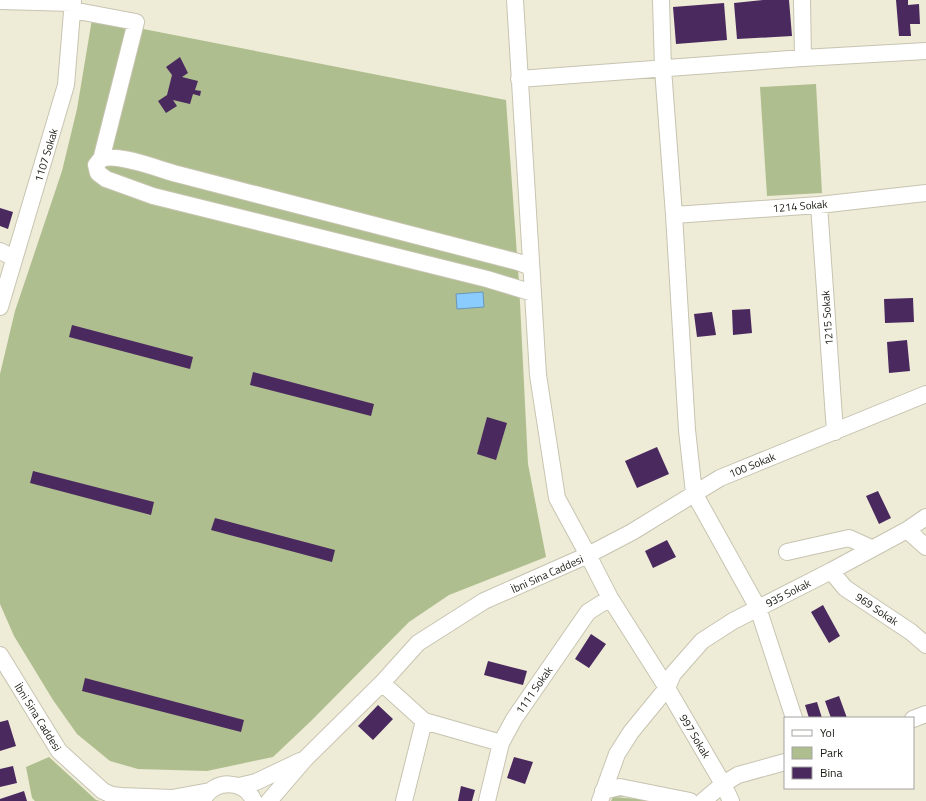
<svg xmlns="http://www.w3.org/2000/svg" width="926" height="801" viewBox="0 0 926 801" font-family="'Titillium Web',sans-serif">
  <rect width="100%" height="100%" fill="#eeebd7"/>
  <!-- green -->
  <path fill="#afbe8e" d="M 92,19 L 506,100 L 519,283 L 528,464 L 546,557 L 449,595 L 409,622 L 311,721 L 273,757 L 207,771 L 138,769 L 110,761 L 77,734 L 53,700 L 14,636 L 0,604 L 0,374 L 15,311 L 62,171 L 77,109 Z
    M 816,84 L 822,193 L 767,196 L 760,87 Z
    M 49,757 L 96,800 L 100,801 L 35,801 L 32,798 L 26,767 Z
    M 613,797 L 664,801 L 611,801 Z"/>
  <!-- water -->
  <path fill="#8bccfe" stroke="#6997b8" d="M 483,292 L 484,307 L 457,309 L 456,294 Z"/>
  <!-- building -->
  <path fill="#4a295f" d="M 763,0 L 789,0 L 792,36 L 737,39 L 734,3 Z
    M 896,0 L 908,0 L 908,5 L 919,4 L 920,24 L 910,24 L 911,36 L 899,36 Z
    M 724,3 L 727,40 L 676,44 L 673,7 Z
    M 180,57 L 188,73 L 182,77 L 198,81 L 195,90 L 201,91 L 200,96 L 193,94 L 190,104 L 173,100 L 177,106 L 166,113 L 158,101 L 167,95 L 172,75 L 166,67 Z
    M 0,208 L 13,212 L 8,229 L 0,226 Z
    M 913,298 L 914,322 L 885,323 L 884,299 Z
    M 750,309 L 752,333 L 733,335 L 732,310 Z
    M 712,312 L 716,335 L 697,337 L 694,314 Z
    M 72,325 L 193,357 L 190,369 L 69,337 Z
    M 907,340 L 910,371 L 889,373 L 887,342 Z
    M 253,372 L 374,404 L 371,416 L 250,385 Z
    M 487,417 L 507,423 L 496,460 L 477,454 Z
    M 657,447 L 669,474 L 637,488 L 625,461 Z
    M 33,471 L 154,502 L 151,515 L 30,483 Z
    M 878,491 L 891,518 L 879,524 L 866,496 Z
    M 215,518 L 335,550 L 332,562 L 211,530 Z
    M 667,540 L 676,557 L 653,568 L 645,551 Z
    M 823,605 L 840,636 L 829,643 L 811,612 Z
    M 591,634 L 606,644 L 589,668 L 575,659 Z
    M 488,661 L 527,671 L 523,685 L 484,675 Z
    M 85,678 L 244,720 L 241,732 L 82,691 Z
    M 839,696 L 847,718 L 831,718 L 825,701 Z
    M 817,702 L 822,718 L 809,718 L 805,705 Z
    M 378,705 L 393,719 L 373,740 L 358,726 Z
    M 8,720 L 16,746 L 0,751 L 0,722 Z
    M 514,757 L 533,762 L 525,784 L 507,778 Z
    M 13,766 L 17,783 L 0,787 L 0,769 Z
    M 461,786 L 475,790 L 472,801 L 458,801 Z
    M 24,791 L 27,801 L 0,801 L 0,799 Z"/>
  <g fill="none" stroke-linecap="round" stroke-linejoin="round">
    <defs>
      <path id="minor" d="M 515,0 L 538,375 L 557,498 L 588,555 L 632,532 L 720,478 L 926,394
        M 661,0 L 663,69 L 674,215 L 687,430 L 694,493 L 758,608 L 794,718
        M 802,0 L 803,58
        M 0,1 L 73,3
        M 72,10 L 136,22 L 101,160
        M 519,79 L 803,58 L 926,51
        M 819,205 L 835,432
        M 674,215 L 819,205 L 926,193
        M 0,251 L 14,258
        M 531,267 L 518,262 L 177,174 C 161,170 114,151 100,160 C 99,161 98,163 96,165 L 98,173 L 106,179 L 153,196 L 487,279 L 533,293
        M 0,307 L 66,85 L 73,0
        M 907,530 L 926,547
        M 787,552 L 849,538 L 871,548
        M 831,571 L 845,588 L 911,632 L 926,645
        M 0,655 L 59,751 L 103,791 L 112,795 L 121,796 L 172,798 L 210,791
        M 382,683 L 424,721 L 501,743
        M 913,719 L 926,714
        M 239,786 L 256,782 L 300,761
        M 603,791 L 620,787 L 690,801
        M 203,800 C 214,779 244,779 254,801
        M 269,801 L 305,759 L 382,683 L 418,643 L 484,601 L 588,555 L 610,598 L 667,688 L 631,732 L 617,754 L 600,801
        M 404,801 L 424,721
        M 487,801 L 501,743 L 514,719 L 588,612 L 610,598
        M 703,801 L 723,784 L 738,775 L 785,762
        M 731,801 L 723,784 L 667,688 L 673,674 L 702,641 L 733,621 L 831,571 L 907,530 L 926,517"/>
    </defs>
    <!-- minor casing -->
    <use href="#minor" stroke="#c7c4b1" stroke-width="18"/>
    <!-- minor -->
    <use href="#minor" stroke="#fff" stroke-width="16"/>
  </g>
  <g text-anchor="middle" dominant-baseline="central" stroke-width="4" stroke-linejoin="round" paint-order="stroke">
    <!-- street labels -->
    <g font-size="11" fill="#1b1a13" stroke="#fff">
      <text transform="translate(46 155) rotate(-73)">1107 Sokak</text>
      <text transform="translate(800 206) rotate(-5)">1214 Sokak</text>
      <text transform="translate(827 318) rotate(-94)">1215 Sokak</text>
      <text transform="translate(752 465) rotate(-22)">100 Sokak</text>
      <text transform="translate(547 574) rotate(-24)">İbni Sina Caddesi</text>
      <text transform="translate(788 593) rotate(-27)">935 Sokak</text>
      <text transform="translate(877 609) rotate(34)">969 Sokak</text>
      <text transform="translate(534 690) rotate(-55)">1111 Sokak</text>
      <text transform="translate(38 717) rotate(58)">İbni Sina Caddesi</text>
      <text transform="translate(695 736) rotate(59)">997 Sokak</text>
    </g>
  </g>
  <!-- legend -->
  <rect x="784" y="717" width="130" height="72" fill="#ffffff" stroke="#a4a3a1"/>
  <rect x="792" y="730" width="20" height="6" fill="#ffffff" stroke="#a4a3a1"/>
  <text x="820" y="737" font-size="12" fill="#1b1a13">Yol</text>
  <rect x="792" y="747" width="20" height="12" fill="#afbe8e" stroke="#a4a3a1"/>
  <text x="820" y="757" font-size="12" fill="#1b1a13">Park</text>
  <rect x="792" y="767" width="20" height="12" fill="#4a295f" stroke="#a4a3a1"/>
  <text x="820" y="777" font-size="12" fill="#1b1a13">Bina</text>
</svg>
